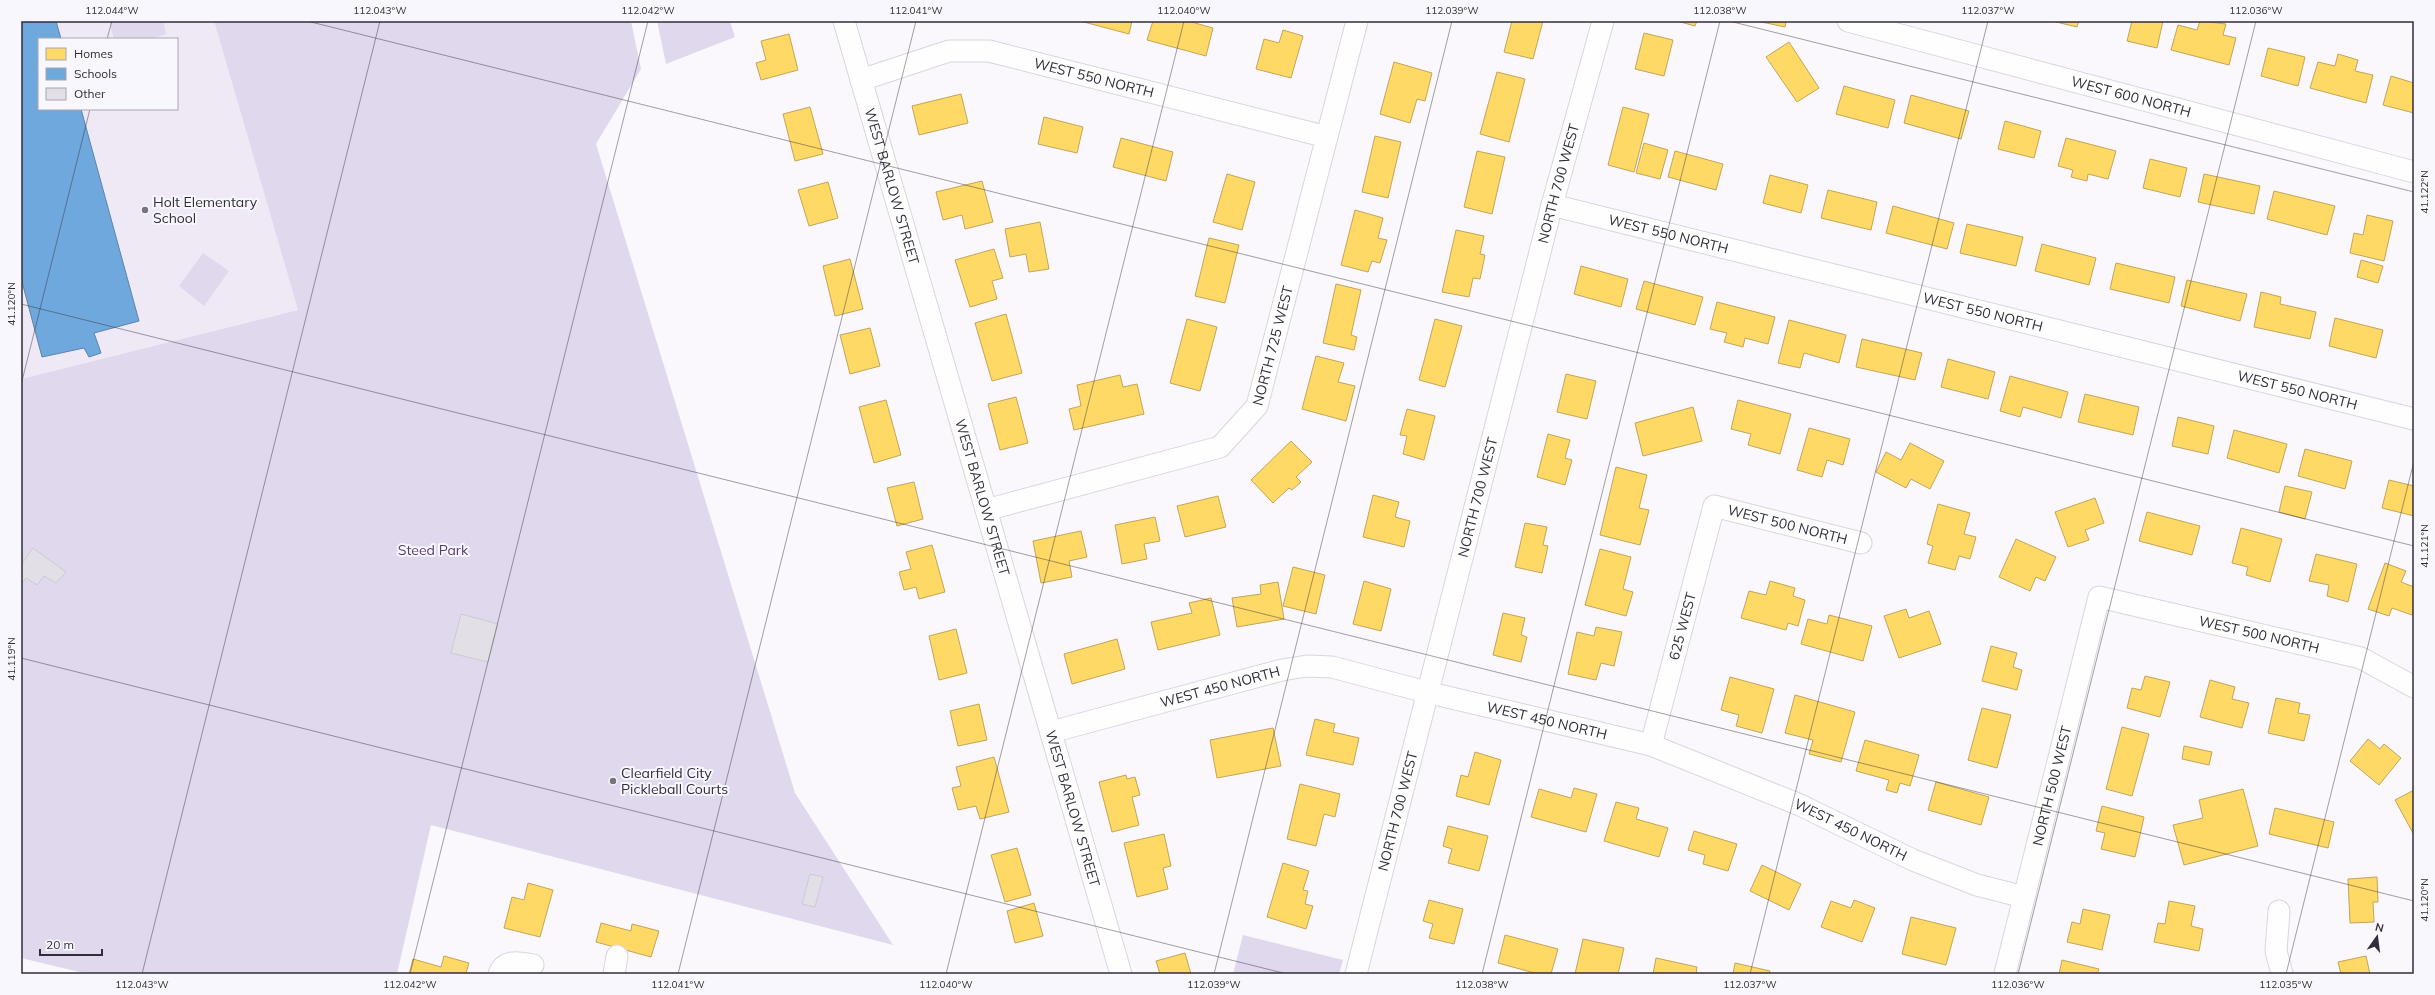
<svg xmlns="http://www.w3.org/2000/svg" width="2435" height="995" viewBox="0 0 2435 995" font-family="Mulish,sans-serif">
  <rect width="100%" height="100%" fill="#faf8fd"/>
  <!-- built -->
  <path fill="#eee9f4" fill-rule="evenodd" d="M 21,21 L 214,21 L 298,310 L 21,379 ZM 39,39 L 177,39 L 177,109 L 39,109 Z"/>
  <!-- green -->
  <path fill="#e0d8ec" d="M 109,21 L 163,21 L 166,34 L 149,39 L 114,39 Z
    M 214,21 L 631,21 L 641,69 L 596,144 L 795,793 L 893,945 L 431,825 L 397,974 L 88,974 L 21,958 L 21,379 L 298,310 Z
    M 657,21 L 730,21 L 735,37 L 666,64 Z
    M 203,253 L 229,271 L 204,306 L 179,286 Z
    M 1243,935 L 1343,960 L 1339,974 L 1233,974 Z"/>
  <!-- homes -->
  <path fill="#ffd966" stroke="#c2a559" d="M 1080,21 L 1132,21 L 1129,34 Z
    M 1153,21 L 1188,21 L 1213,28 L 1206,56 L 1147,40 Z
    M 1512,21 L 1543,21 L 1533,59 L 1504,52 Z
    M 1677,21 L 1697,21 L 1695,26 Z
    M 1757,21 L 1786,21 L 1785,27 Z
    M 2052,21 L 2079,21 L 2077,27 Z
    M 2132,21 L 2163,21 L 2157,48 L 2127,41 Z
    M 2200,21 L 2226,24 L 2223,35 L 2236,38 L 2229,65 L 2171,50 L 2178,25 L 2197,30 Z
    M 1283,30 L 1303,36 L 1291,78 L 1256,69 L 1264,39 L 1279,43 Z
    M 1644,33 L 1673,40 L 1664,76 L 1635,69 Z
    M 789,34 L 798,70 L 761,80 L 756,63 L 766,60 L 761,41 Z
    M 1789,42 L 1819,88 L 1797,102 L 1766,57 Z
    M 2268,48 L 2305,57 L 2298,86 L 2261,76 Z
    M 2338,54 L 2358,60 L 2355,71 L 2373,75 L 2366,103 L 2310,88 L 2318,62 L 2335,66 Z
    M 1394,62 L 1432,73 L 1425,101 L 1417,99 L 1410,123 L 1380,114 Z
    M 1497,72 L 1525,79 L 1509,142 L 1480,134 Z
    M 2391,76 L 2414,83 L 2414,113 L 2383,105 Z
    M 1844,86 L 1895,100 L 1888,128 L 1836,114 Z
    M 961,94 L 968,123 L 919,135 L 912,106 Z
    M 1911,95 L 1969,111 L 1961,139 L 1904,123 Z
    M 810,107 L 823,154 L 795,161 L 783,114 Z
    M 1623,107 L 1649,114 L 1634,172 L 1608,165 Z
    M 1044,117 L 1083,127 L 1077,153 L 1038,144 Z
    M 2005,121 L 2041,131 L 2034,158 L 1998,149 Z
    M 1375,136 L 1401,142 L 1388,198 L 1362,192 Z
    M 1121,138 L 1173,152 L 1166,181 L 1113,167 Z
    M 2066,138 L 2116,151 L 2108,179 L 2088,174 L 2087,181 L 2071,177 L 2073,170 L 2058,166 Z
    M 1644,143 L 1668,150 L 1660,179 L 1636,173 Z
    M 1477,151 L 1505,157 L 1492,214 L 1464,207 Z
    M 1675,151 L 1723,164 L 1716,190 L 1668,177 Z
    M 2150,159 L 2187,168 L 2180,197 L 2143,188 Z
    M 1227,174 L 1255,182 L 1242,230 L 1213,222 Z
    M 2204,174 L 2260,186 L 2254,214 L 2198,202 Z
    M 1770,175 L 1808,185 L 1801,213 L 1763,203 Z
    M 982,181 L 993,222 L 965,229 L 962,215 L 943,220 L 936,192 Z
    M 828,182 L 838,218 L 809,226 L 798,190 Z
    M 1828,190 L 1877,202 L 1871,230 L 1821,218 Z
    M 2274,191 L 2335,206 L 2327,235 L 2267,219 Z
    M 1893,206 L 1954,223 L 1947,249 L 1886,233 Z
    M 1355,210 L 1383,218 L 1378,238 L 1387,240 L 1380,263 L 1372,261 L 1368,272 L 1341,265 Z
    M 2367,215 L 2393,221 L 2384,261 L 2350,253 L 2354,233 L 2363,235 Z
    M 1040,222 L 1049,269 L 1029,272 L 1026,254 L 1010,257 L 1005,229 Z
    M 1967,224 L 2023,237 L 2016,266 L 1960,253 Z
    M 1456,230 L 1484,236 L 1480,254 L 1485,255 L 1480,279 L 1473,278 L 1469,297 L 1442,292 Z
    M 1209,238 L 1239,245 L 1225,303 L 1195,296 Z
    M 2042,244 L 2096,258 L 2089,285 L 2035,271 Z
    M 994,249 L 1003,278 L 992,281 L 997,299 L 970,307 L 955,260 Z
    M 850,259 L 863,309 L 835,316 L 823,266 Z
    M 2361,260 L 2383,266 L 2378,283 L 2357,277 Z
    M 2116,263 L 2175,277 L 2169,303 L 2110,289 Z
    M 1581,266 L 1628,279 L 1621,307 L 1574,294 Z
    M 2187,280 L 2247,294 L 2240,321 L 2181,306 Z
    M 1644,281 L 1703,297 L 1695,325 L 1636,309 Z
    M 1336,284 L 1361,290 L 1351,335 L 1357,337 L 1354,350 L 1323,343 Z
    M 2261,292 L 2281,297 L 2280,304 L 2316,312 L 2310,339 L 2254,327 Z
    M 1717,302 L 1775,317 L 1768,344 L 1745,338 L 1743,347 L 1724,342 L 1727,333 L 1710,329 Z
    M 1006,314 L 1022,373 L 992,381 L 975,323 Z
    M 2335,318 L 2383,330 L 2376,358 L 2329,346 Z
    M 1187,319 L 1217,327 L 1200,391 L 1170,383 Z
    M 1435,319 L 1462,326 L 1445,387 L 1419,380 Z
    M 1789,320 L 1846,335 L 1839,363 L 1804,353 L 1800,368 L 1778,363 Z
    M 870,328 L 880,366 L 850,374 L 840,335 Z
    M 1862,339 L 1922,353 L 1915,380 L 1856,367 Z
    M 1316,356 L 1344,363 L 1338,382 L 1355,386 L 1346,421 L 1302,409 Z
    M 1948,359 L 1995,372 L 1988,399 L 1941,387 Z
    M 1566,374 L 1596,381 L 1587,419 L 1557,412 Z
    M 1120,375 L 1123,387 L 1137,384 L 1144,414 L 1074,430 L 1069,409 L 1081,406 L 1077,385 Z
    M 2010,376 L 2068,392 L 2061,418 L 2023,407 L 2020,417 L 2000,411 Z
    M 2085,394 L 2139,407 L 2133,435 L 2078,422 Z
    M 1016,397 L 1028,443 L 1000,450 L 988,404 Z
    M 886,400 L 901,455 L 874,463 L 859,407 Z
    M 1738,400 L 1791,414 L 1780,454 L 1748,445 L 1751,434 L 1731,429 Z
    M 1693,407 L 1702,441 L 1643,456 L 1635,423 Z
    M 1407,409 L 1435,416 L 1424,460 L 1403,454 L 1407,436 L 1400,435 Z
    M 2178,417 L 2214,426 L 2208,454 L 2172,446 Z
    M 1809,428 L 1850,439 L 1843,465 L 1827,460 L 1822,477 L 1797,470 Z
    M 2234,430 L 2287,444 L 2279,473 L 2227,458 Z
    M 1548,434 L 1570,440 L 1565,458 L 1572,460 L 1565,485 L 1537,477 Z
    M 1291,441 L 1312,462 L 1296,477 L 1301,482 L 1292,490 L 1289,488 L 1273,503 L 1251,480 Z
    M 1910,443 L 1944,461 L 1930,489 L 1911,479 L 1906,488 L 1876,472 L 1886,452 L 1901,460 Z
    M 2305,449 L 2352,461 L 2345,489 L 2298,476 Z
    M 1616,467 L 1647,475 L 1639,508 L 1649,510 L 1640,545 L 1600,535 Z
    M 2389,480 L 2414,486 L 2414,516 L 2382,508 Z
    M 914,482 L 923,519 L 897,526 L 887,488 Z
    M 2285,486 L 2312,492 L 2305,519 L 2279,512 Z
    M 1373,495 L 1399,502 L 1395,517 L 1410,521 L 1404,547 L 1363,537 Z
    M 1218,496 L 1226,527 L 1185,537 L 1177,506 Z
    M 2095,498 L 2104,523 L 2085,530 L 2089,540 L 2068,547 L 2055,512 Z
    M 1938,504 L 1970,513 L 1964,534 L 1976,537 L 1970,559 L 1959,556 L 1955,570 L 1928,563 L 1933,546 L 1927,544 Z
    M 2147,512 L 2200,526 L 2192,555 L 2139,541 Z
    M 1155,517 L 1160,541 L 1144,544 L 1147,559 L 1122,564 L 1115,525 Z
    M 1525,523 L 1547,527 L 1543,545 L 1548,546 L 1542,573 L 1515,567 Z
    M 2241,528 L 2282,539 L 2270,582 L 2246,575 L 2248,567 L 2232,563 Z
    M 1081,531 L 1087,557 L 1069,561 L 1072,577 L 1041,583 L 1033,541 Z
    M 2016,539 L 2056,557 L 2045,581 L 2036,577 L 2030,591 L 1999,577 Z
    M 932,545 L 945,592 L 919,599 L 916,587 L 904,590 L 899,572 L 911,569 L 906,552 Z
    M 1600,549 L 1631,557 L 1623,589 L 1633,592 L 1626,616 L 1585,605 Z
    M 2316,554 L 2357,564 L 2348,602 L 2327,596 L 2329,585 L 2309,581 Z
    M 2385,563 L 2406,571 L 2401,582 L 2414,587 L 2414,609 L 2412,615 L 2392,608 L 2389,616 L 2368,609 Z
    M 1293,567 L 1325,575 L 1316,614 L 1283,606 Z
    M 1364,581 L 1391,589 L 1381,631 L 1353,624 Z
    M 1770,581 L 1795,588 L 1793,596 L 1805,600 L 1798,626 L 1788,623 L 1786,630 L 1741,618 L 1749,591 L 1766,595 Z
    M 1278,582 L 1284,619 L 1237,627 L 1232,598 L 1261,594 L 1260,585 Z
    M 1211,598 L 1220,635 L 1158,650 L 1151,622 L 1192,613 L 1189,603 Z
    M 1906,609 L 1909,618 L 1929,611 L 1941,644 L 1899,658 L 1884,616 Z
    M 1503,613 L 1525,618 L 1521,635 L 1527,637 L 1521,662 L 1493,655 Z
    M 1829,615 L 1872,626 L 1863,661 L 1801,644 L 1808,619 L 1827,624 Z
    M 1596,627 L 1622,632 L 1614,666 L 1601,663 L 1596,680 L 1568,674 L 1577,632 L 1594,636 Z
    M 956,629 L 967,673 L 939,680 L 929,636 Z
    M 1117,639 L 1125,669 L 1072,684 L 1064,654 Z
    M 1991,646 L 2017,653 L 2013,667 L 2022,670 L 2017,690 L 1982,681 Z
    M 2145,676 L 2170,682 L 2160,717 L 2127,708 L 2132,688 L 2141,690 Z
    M 1730,677 L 1774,689 L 1762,733 L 1736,726 L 1739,715 L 1721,710 Z
    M 2210,680 L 2235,687 L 2232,699 L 2249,703 L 2242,728 L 2200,717 Z
    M 1795,695 L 1855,712 L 1841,762 L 1809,754 L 1813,740 L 1785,733 Z
    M 2276,698 L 2300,703 L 2298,713 L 2310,715 L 2304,741 L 2268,733 Z
    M 979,704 L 987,740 L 958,746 L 950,711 Z
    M 1982,708 L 2011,715 L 1997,768 L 1968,760 Z
    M 1315,719 L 1335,724 L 1333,732 L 1359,738 L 1353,765 L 1306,755 Z
    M 2122,727 L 2149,734 L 2132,796 L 2106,789 Z
    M 1273,728 L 1281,766 L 1217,778 L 1210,740 Z
    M 2368,739 L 2380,749 L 2384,744 L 2401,758 L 2379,785 L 2350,761 Z
    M 1865,740 L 1919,755 L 1910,786 L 1900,783 L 1897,793 L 1886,790 L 1889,780 L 1856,771 Z
    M 2184,746 L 2212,752 L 2209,765 L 2182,759 Z
    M 1475,752 L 1501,760 L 1489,805 L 1456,796 L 1461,775 L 1468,777 Z
    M 994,757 L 1009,812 L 980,819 L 976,806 L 958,810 L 952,788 L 961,786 L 956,767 Z
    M 1126,775 L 1127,779 L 1135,777 L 1140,795 L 1132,797 L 1139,825 L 1112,832 L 1099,782 Z
    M 1936,782 L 1989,797 L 1981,825 L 1928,810 Z
    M 1300,784 L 1340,794 L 1335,817 L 1324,814 L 1316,846 L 1287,839 Z
    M 1574,788 L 1597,794 L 1586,832 L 1531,817 L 1539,789 L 1571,798 Z
    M 2243,789 L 2258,846 L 2184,865 L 2173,825 L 2203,818 L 2199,800 Z
    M 2414,790 L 2414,835 L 2395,800 Z
    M 1616,802 L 1639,808 L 1636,819 L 1668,828 L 1659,857 L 1604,841 Z
    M 2102,806 L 2144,817 L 2135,857 L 2101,849 L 2105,833 L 2096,831 Z
    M 2275,808 L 2334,822 L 2328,848 L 2269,834 Z
    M 1448,826 L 1488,836 L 1479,871 L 1448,863 L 1452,849 L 1443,846 Z
    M 1694,831 L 1737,844 L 1728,871 L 1703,864 L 1705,855 L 1688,850 Z
    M 1164,834 L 1171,866 L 1163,868 L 1168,889 L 1137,897 L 1124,843 Z
    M 1017,848 L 1031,895 L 1005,902 L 991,855 Z
    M 1283,863 L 1309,871 L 1303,890 L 1308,891 L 1305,904 L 1313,906 L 1306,929 L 1267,917 Z
    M 1762,865 L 1801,884 L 1789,910 L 1750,891 Z
    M 2377,877 L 2378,902 L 2373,902 L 2374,922 L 2350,923 L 2348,879 Z
    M 528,883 L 553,890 L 540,937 L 504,928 L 512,897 L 524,900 Z
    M 1429,900 L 1463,909 L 1454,944 L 1429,938 L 1433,924 L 1423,921 Z
    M 1854,900 L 1875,908 L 1862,942 L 1821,927 L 1831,901 L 1851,908 Z
    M 2169,901 L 2195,906 L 2191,926 L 2203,929 L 2199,951 L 2154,942 L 2158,923 L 2165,924 Z
    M 1034,903 L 1043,936 L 1015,943 L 1007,911 Z
    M 2083,909 L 2110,915 L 2102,950 L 2067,942 L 2072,922 L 2080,924 Z
    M 1911,917 L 1956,928 L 1946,965 L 1902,954 Z
    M 601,923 L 631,931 L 632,924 L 659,931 L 651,957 L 596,942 Z
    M 1505,935 L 1558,949 L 1551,974 L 1538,974 L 1498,963 Z
    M 1583,939 L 1624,948 L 1618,974 L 1575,974 Z
    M 1185,953 L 1191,974 L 1160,974 L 1156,961 Z
    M 444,956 L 469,963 L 466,973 L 471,974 L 409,974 L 413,959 L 441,967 Z
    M 2366,956 L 2370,974 L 2341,974 L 2338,962 Z
    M 1656,958 L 1697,967 L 1696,974 L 1653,974 Z
    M 2062,960 L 2099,969 L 2097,974 L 2059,974 Z
    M 1735,963 L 1770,971 L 1769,974 L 1733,974 Z"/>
  <!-- schools -->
  <path fill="#6fa8dc" stroke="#5d83ab" d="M 21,21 L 56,21 L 61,39 L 39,39 L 39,109 L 81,109 L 139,321 L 94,333 L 101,353 L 89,357 L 84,348 L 42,357 L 21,278 Z"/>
  <!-- building -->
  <path fill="#e2dfe7" stroke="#cdcad2" d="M 33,548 L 66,572 L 56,583 L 44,576 L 37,585 L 26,578 L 21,585 L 21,565 Z
    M 461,614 L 498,624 L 488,662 L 451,653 Z
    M 810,874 L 823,877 L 815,907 L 802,904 Z"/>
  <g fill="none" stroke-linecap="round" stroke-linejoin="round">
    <defs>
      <g id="minor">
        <path id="s1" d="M 844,21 L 1121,974"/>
        <path id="s2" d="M 1848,21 L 2414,172"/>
        <path id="s3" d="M 861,80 L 949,51 L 989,51 L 1327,137"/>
        <path id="s4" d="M 1552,205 L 2414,419"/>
        <path id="s5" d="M 986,510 L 1220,447 L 1257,406 L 1357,21"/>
        <path id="s6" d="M 1051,732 L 1282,670 L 1307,666 L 1332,667 L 1426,692 L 1651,745 L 1800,805 L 1913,860 L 1977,885 L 2024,897"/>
        <path id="s7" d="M 1651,745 L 1714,506 L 1861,543"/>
        <path d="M 2279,911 L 2276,951 L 2282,974"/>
        <path d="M 499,974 C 505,958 520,963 533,965"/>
        <path d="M 614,974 L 617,956"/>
        <path id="s8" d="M 1356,974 L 1552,205 L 1603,21"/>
        <path id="s9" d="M 2005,974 L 2099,597 L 2361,658 L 2414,687"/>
      </g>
    </defs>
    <!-- minor casing -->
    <use href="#minor" stroke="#d9d5de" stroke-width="23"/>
    <!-- minor -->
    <use href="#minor" stroke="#fefeff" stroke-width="21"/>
  </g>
  <!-- ticks -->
  <path fill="none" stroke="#322d3a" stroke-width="1" stroke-opacity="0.45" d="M 307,21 L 2414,546M 1729,21 L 2414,192M 107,39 L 112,21M 21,304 L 2414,901M 21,385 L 90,109M 21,658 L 1287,974M 142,974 L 380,21M 410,974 L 648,21M 678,974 L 916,21M 946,974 L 1184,21M 1214,974 L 1452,21M 1482,974 L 1720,21M 1750,974 L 1988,21M 2018,974 L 2256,21M 2286,974 L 2414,461"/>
  <!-- markers -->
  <g fill="#78747e" stroke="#f9f7fe" stroke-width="1.5">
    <circle cx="145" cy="210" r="4"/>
    <circle cx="613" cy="781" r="4"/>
  </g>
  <g text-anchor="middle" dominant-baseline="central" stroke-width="4" stroke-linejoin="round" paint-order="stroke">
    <!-- street labels -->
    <g font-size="14" fill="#322d3a" stroke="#f9f7fe">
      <text stroke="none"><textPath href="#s3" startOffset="241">WEST 550 NORTH</textPath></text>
      <text stroke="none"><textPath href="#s2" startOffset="293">WEST 600 NORTH</textPath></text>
      <text stroke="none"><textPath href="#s8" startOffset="816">NORTH 700 WEST</textPath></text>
      <text stroke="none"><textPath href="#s1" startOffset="172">WEST BARLOW STREET</textPath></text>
      <text stroke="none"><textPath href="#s4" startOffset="120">WEST 550 NORTH</textPath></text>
      <text stroke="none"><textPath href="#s4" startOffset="444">WEST 550 NORTH</textPath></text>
      <text stroke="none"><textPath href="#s5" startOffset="360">NORTH 725 WEST</textPath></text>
      <text stroke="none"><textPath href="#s4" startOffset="768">WEST 550 NORTH</textPath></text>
      <text stroke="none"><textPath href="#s1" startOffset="496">WEST BARLOW STREET</textPath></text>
      <text stroke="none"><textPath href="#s8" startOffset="492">NORTH 700 WEST</textPath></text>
      <text stroke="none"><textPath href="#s7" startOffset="323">WEST 500 NORTH</textPath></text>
      <text stroke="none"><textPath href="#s7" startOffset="123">625 WEST</textPath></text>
      <text stroke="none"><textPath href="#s9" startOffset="553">WEST 500 NORTH</textPath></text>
      <text stroke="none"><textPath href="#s6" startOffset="175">WEST 450 NORTH</textPath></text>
      <text stroke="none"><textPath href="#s6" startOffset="511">WEST 450 NORTH</textPath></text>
      <text stroke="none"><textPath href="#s9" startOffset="194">NORTH 500 WEST</textPath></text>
      <text stroke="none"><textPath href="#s1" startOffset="820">WEST BARLOW STREET</textPath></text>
      <text stroke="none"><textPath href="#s8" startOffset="168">NORTH 700 WEST</textPath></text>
      <text stroke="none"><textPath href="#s6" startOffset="835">WEST 450 NORTH</textPath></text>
    </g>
    <!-- poi labels -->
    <g font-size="14" fill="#322d3a" stroke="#f9f7fe" text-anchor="start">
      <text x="153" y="202">Holt Elementary<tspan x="153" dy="16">School</tspan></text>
      <text x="621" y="773">Clearfield City<tspan x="621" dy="16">Pickleball Courts</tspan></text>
    </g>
    <!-- park labels -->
    <g font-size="14" fill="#553b74" stroke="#f9f7fe">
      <text x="433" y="550">Steed Park</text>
    </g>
  </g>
  <!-- border -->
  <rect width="2435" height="995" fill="none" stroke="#f9f7fe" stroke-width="44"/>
  <!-- legend -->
  <rect x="38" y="38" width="140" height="72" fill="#f9f7fe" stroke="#a9a6b0"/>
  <rect x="46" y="48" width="20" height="12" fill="#ffd966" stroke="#a9a6b0"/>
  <text x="74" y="58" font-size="12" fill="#322d3a">Homes</text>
  <rect x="46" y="68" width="20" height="12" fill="#6fa8dc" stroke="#a9a6b0"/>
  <text x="74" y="78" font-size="12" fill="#322d3a">Schools</text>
  <rect x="46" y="88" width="20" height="12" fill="#e2dfe7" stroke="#a9a6b0"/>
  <text x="74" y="98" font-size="12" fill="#322d3a">Other</text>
  <!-- north arrow -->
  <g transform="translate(2377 937) rotate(14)" stroke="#f9f7fe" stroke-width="3" paint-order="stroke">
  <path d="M0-3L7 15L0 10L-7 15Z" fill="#322d3a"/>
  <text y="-6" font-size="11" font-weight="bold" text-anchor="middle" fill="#322d3a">N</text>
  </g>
  <!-- scale -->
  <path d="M40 949v6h62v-6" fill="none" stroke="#322d3a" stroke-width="2"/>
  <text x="46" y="949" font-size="12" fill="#322d3a" stroke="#f9f7fe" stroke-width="3" paint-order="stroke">20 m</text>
  <rect x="22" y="22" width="2391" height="951" fill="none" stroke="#322d3a" stroke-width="1.5"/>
  <g font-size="10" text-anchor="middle" fill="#322d3a">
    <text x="112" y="14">112.044°W</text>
    <text x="380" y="14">112.043°W</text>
    <text x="648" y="14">112.042°W</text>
    <text x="916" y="14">112.041°W</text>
    <text x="1184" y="14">112.040°W</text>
    <text x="1452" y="14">112.039°W</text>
    <text x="1720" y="14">112.038°W</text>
    <text x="1988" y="14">112.037°W</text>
    <text x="2256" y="14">112.036°W</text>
    <text transform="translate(2424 192) rotate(-90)" y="4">41.122°N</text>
    <text transform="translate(11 304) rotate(-90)" y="4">41.120°N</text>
    <text transform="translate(2424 546) rotate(-90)" y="4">41.121°N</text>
    <text transform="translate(11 659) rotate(-90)" y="4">41.119°N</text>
    <text transform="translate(2424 900) rotate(-90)" y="4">41.120°N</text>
    <text x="142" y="988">112.043°W</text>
    <text x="410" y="988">112.042°W</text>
    <text x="678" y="988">112.041°W</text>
    <text x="946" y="988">112.040°W</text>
    <text x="1214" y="988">112.039°W</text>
    <text x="1482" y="988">112.038°W</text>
    <text x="1750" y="988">112.037°W</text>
    <text x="2018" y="988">112.036°W</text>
    <text x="2286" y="988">112.035°W</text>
  </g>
</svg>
